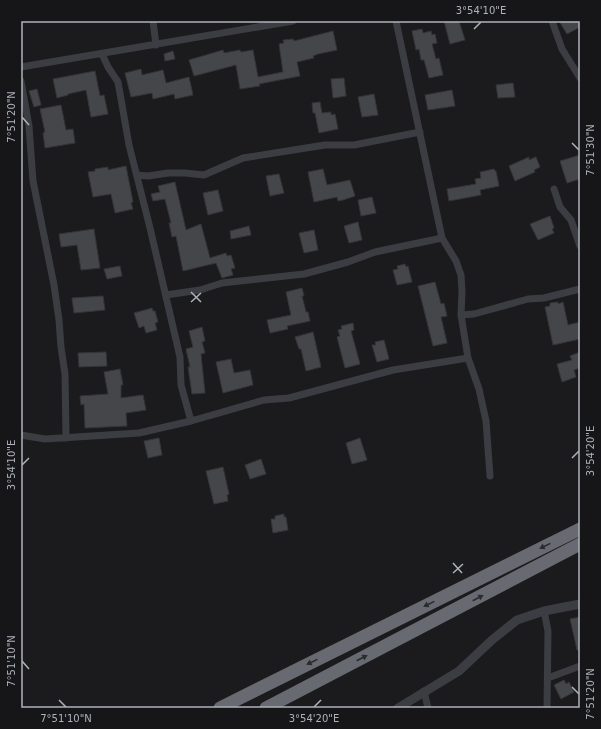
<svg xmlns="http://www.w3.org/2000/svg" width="601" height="729" viewBox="0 0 601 729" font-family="'DejaVu Sans',sans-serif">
  <rect width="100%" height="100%" fill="#1b1b1d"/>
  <!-- building -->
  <path fill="#45464a" stroke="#353539" d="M 444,21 L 459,21 L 465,40 L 450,44 Z
    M 559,21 L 580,21 L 580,27 L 567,34 Z
    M 422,29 L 423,33 L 431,31 L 432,35 L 435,34 L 437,43 L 432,44 L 436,59 L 439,58 L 443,75 L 429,78 L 424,60 L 421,60 L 419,49 L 416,50 L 412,31 Z
    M 333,31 L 337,50 L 318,54 L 313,56 L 314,58 L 297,62 L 300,76 L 259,84 L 260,86 L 240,89 L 236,65 L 194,76 L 189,60 L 223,50 L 224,53 L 240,50 L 241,52 L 253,50 L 258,77 L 283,72 L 279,44 L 284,43 L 283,40 L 293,39 L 294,41 Z
    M 173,51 L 175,59 L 165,61 L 164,54 Z
    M 141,69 L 142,75 L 163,70 L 166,83 L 189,77 L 193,95 L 175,99 L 174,94 L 153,99 L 152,93 L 131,97 L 125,73 Z
    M 95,71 L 100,96 L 104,95 L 108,114 L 91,117 L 86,90 L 68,94 L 68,95 L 57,98 L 53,79 Z
    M 344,78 L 346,96 L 333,98 L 331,79 Z
    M 513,83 L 515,97 L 498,98 L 496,85 Z
    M 37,89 L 41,105 L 34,107 L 29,91 Z
    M 452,90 L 455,106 L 428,110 L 425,95 Z
    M 374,94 L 378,115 L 362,117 L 358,97 Z
    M 320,102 L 322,113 L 331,112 L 331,115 L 335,114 L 338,129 L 319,133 L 315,113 L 313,113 L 312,103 Z
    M 61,105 L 66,130 L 73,129 L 75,143 L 45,148 L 43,133 L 45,132 L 40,109 Z
    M 580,155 L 580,179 L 567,183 L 560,161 Z
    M 529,157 L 529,160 L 536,157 L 540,167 L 534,170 L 535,172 L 515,181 L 509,166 Z
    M 126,166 L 133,202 L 131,203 L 133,209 L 115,213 L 111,194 L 93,197 L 88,172 L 95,171 L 95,169 L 108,167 L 108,170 Z
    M 323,169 L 327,185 L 350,180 L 355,196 L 343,200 L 338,201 L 337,197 L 314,202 L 308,172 Z
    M 494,169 L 495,171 L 496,171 L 499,186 L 480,190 L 481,195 L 449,201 L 447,189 L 476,184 L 475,179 L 481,178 L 480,172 Z
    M 279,174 L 284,193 L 270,196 L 266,176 Z
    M 175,182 L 186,230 L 201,224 L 210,258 L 226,253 L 227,256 L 231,255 L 235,268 L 231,269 L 233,275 L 222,278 L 216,263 L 183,271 L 176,236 L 172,237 L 169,223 L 171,223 L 165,199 L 153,201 L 151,194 L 160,192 L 158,186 Z
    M 218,190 L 223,211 L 208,215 L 203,193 Z
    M 372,197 L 376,213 L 361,216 L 358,200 Z
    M 550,216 L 554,228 L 552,229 L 554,233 L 538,240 L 530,224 Z
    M 358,222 L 362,240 L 349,243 L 344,226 Z
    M 249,226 L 251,235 L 231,239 L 230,231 Z
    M 94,229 L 100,268 L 81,270 L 77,245 L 61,247 L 59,234 Z
    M 314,230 L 318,250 L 304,253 L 299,233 Z
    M 405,264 L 406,267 L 408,266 L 412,282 L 397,285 L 393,270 L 398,269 L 397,266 Z
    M 120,266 L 122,276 L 107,279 L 104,269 Z
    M 435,282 L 441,304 L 444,303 L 447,316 L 441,317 L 447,343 L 433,346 L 418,286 Z
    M 302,288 L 304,296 L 302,296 L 306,312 L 308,312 L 310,321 L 287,326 L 288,329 L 270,333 L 267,320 L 291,315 L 286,292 Z
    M 103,296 L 105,310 L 74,313 L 72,298 Z
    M 558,302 L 558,304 L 563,302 L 568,325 L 580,322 L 580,339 L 553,345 L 545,307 L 550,306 L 550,303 Z
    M 152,308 L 153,311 L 155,311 L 158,322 L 155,323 L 157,330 L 146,333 L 144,326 L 139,328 L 134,313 Z
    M 353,323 L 354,330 L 351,331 L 360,364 L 345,368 L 337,337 L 340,336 L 338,330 L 342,329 L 341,326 Z
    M 202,327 L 205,341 L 202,342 L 205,353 L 201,354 L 205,393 L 192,394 L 188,367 L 190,367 L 186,349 L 193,347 L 189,331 Z
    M 313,332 L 321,367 L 306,371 L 301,349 L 299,349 L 295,337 Z
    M 384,340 L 389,359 L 377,362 L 372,345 L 376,345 L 375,342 Z
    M 106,352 L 107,366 L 79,367 L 78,353 Z
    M 580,352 L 580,368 L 574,370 L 576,377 L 562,382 L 557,364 L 572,360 L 570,356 Z
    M 231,359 L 234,373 L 250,370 L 253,385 L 223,393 L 216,362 Z
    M 120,369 L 123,385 L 121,385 L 121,398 L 143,395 L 146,410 L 126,413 L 127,426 L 85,428 L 84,404 L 81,405 L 80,396 L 108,394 L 104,372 Z
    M 159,438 L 162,455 L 148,458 L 144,441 Z
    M 360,438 L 367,460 L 352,464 L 346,443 Z
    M 261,459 L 266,474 L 250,479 L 245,465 Z
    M 223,467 L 229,494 L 227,495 L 228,501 L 214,504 L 206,471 Z
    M 284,514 L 284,517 L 286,517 L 288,530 L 273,533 L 271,519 L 275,519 L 275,516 Z
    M 580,617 L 580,650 L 577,650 L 570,619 Z
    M 564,680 L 566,684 L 569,682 L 574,692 L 561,699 L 554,685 Z"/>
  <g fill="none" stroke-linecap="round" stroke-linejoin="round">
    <!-- minor -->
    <path stroke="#3c3d42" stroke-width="7" d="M 153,21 L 156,45
      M 396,21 L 442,238 L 456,261 L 461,275 L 462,291 L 461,315 L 468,358 L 479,389 L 486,421 L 490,476
      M 552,21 L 562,49 L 580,78
      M 102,54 L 108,67 L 118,82 L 129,145 L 150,228 L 180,357 L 181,385 L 191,421
      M 21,67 L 293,21
      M 21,81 L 29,126 L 33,181 L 54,285 L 59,320 L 61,347 L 65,374 L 66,438
      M 137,175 L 148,176 L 168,173 L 185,173 L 204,175 L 243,158 L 325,145 L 354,145 L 420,132
      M 554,189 L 560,207 L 571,220 L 580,246
      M 166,295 L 200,290 L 222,283 L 304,274 L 348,262 L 375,252 L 442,238
      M 461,315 L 474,314 L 528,299 L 544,298 L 580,289
      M 21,435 L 45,439 L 139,433 L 191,421 L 264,400 L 289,398 L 393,370 L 468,358
      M 544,611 L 548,631 L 547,708
      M 548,678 L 580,666
      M 424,691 L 428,708"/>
    <!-- tertiary -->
    <path stroke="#3c3d42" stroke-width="9" d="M 398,708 L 459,671 L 492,640 L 517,620 L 544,611 L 580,604"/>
    <!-- motorway -->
    <path stroke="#686a72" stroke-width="13" d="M 220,708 L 580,529
      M 266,708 L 580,544"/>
  </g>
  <!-- one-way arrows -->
  <defs><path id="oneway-solid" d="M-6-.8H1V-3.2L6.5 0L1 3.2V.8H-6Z"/></defs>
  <g fill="#2a2b2e">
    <use href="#oneway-solid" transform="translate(545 546) rotate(154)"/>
    <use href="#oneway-solid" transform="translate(478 598) rotate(-28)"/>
    <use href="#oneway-solid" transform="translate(429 604) rotate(154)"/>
    <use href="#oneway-solid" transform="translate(362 658) rotate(-28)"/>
    <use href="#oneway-solid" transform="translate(312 662) rotate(154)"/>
  </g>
  <!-- ticks -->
  <path fill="none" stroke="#aeb2bb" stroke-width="1.5" d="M 474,29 L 481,22M 22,117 L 29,125M 572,143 L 579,150M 191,292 L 201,302M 191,302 L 201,293M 572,458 L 579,451M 22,465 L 29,458M 453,563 L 462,573M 453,573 L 463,564M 22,661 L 29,669M 572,687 L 579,694M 59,700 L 66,707M 314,707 L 321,700"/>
  <!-- border -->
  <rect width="601" height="729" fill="none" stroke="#161618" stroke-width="44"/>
  <rect x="22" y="22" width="557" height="685" fill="none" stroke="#aeb2bb" stroke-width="1.5"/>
  <g font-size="10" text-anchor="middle" fill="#aeb2bb">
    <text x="481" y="14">3°54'10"E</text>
    <text transform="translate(11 117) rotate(-90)" y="4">7°51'20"N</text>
    <text transform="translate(590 150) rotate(-90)" y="4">7°51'30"N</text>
    <text transform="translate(590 451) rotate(-90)" y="4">3°54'20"E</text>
    <text transform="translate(11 465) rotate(-90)" y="4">3°54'10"E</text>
    <text transform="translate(11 661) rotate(-90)" y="4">7°51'10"N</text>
    <text transform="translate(590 694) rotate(-90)" y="4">7°51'20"N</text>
    <text x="66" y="722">7°51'10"N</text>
    <text x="314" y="722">3°54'20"E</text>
  </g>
</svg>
